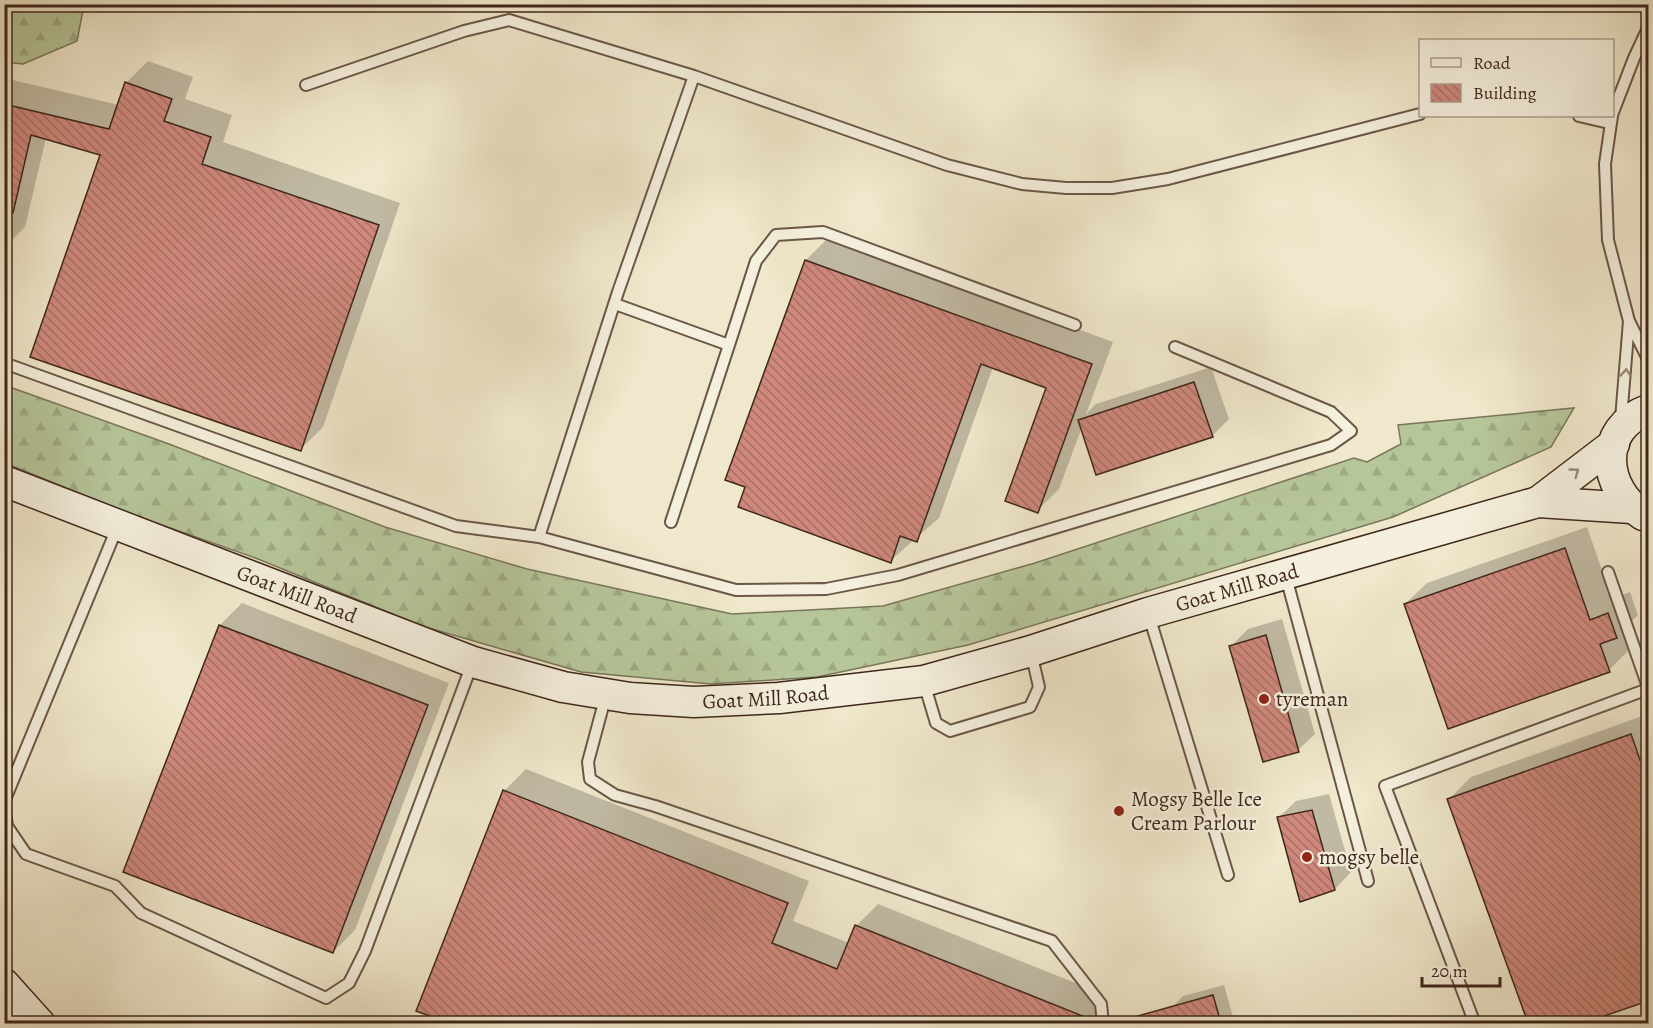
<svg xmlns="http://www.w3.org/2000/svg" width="1653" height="1028" viewBox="0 0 1653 1028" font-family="Alegreya,serif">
  <defs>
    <pattern id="forest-firs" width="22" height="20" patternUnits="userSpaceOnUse" patternTransform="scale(1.5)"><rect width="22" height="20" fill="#b6c69a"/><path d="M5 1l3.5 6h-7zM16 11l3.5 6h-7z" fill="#9eaa84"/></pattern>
    <pattern id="building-back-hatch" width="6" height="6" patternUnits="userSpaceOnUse" patternTransform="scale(1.5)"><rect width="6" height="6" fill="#ce887c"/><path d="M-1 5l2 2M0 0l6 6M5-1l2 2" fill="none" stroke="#a96f65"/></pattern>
  </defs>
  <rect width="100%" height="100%" fill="#f0e8cc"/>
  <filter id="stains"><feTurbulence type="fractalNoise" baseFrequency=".00333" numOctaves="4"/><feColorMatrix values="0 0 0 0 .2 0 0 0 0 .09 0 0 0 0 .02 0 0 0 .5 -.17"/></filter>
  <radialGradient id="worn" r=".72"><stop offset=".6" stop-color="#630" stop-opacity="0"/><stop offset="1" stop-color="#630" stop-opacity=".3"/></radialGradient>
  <!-- forest -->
  <path fill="url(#forest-firs)" stroke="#7a765b" stroke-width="1.5" d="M 4,5 L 84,5 L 77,41 L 23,64 L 5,62 Z
    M 4,385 L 169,444 L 385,527 L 527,569 L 732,614 L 883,606 L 1035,563 L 1354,458 L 1367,462 L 1401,444 L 1398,425 L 1574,408 L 1551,447 L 1393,517 L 968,645 L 817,677 L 711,684 L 581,672 L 422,626 L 258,559 L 128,513 L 5,463 Z"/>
  <!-- shadow -->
  <path fill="#0003" d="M 148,61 L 193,77 L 185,99 L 232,115 L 223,142 L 400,203 L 323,427 L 301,449 L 102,154 L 46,138 L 25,227 L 4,248 L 4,78 L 119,105 L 126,83 Z
    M 828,238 L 1113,342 L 1086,414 L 1096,404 L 1211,367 L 1229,419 L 1212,436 L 1082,427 L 1059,489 L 1037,511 L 1048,387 L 993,367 L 939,518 L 890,561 L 747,486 L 727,479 L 806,260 Z
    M 1587,527 L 1612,599 L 1630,592 L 1638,615 L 1624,629 L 1631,648 L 1609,670 L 1405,604 L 1427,583 Z
    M 242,603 L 449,683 L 355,930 L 333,952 L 125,872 L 220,625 Z
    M 1282,619 L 1315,734 L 1298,750 L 1231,646 L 1248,629 Z
    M 1648,714 L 1648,999 L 1579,1024 L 1529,1024 L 1449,799 L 1471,777 Z
    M 526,769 L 809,881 L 793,921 L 849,943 L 856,926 L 878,904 L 1103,994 L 1091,1024 L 453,1024 L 418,1010 L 504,791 Z
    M 1329,794 L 1351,872 L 1335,889 L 1279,817 L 1296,801 Z
    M 1224,985 L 1235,1024 L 1176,1024 L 1171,1008 L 1183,996 Z"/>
  <!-- building -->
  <path fill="url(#building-back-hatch)" stroke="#3f271c" stroke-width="1.5" d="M 125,82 L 172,99 L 164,121 L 211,137 L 202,164 L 379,225 L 301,451 L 30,357 L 100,155 L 31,135 L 13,213 L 4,212 L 4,104 L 109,129 Z
    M 805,260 L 1092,364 L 1038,513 L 1005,501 L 1046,388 L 981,364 L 917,542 L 900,536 L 891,563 L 738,507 L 745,487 L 725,480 Z
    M 1194,382 L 1213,437 L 1096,475 L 1078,420 Z
    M 1565,548 L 1590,620 L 1608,613 L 1617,638 L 1600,644 L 1610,672 L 1448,729 L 1404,604 Z
    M 219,625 L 428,705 L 333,953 L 123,872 Z
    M 1266,635 L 1299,752 L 1263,762 L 1229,646 Z
    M 1631,734 L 1640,760 L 1648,756 L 1648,1001 L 1584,1023 L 1528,1023 L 1447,799 Z
    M 503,790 L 788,903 L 772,943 L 837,969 L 855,925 L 1095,1021 L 1095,1023 L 449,1023 L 416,1011 Z
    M 1312,810 L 1335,890 L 1300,902 L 1277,817 Z
    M 1213,995 L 1221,1023 L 1135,1023 L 1134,1017 Z"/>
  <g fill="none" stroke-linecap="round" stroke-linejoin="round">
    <defs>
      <path id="lane" d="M 306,85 L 464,31 L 509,20 L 694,76
        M 1612,115 L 1634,58 L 1648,28
        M 1579,116 L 1609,123
        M 1612,116 L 1605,164 L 1608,240 L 1629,321
        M 615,304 L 729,345 L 671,522
        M 729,345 L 756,261 L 776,235 L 823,232 L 1075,325
        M 4,363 L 456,526 L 539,537 L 618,292 L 694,76 L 947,165 L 1022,184 L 1066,188 L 1112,188 L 1168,179 L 1420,114
        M 1621,419 L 1629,321 L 1648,359
        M 539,537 L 736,590 L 826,589 L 898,575 L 1331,445 L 1351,431 L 1331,412 L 1175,347
        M 1608,572 L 1648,687
        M 1286,577 L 1368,881
        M 1149,616 L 1228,875
        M 924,683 L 936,723 L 950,731 L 1030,707 L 1039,687 L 1031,652
        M 606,695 L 588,762 L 590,779 L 615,795 L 655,806 L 1052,941 L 1101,1004 L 1103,1024
        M 4,802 L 117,528
        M 4,806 L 7,826 L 26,854 L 115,886 L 141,913 L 326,998 L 349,983 L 365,951 L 472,664
        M 1475,1024 L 1385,786 L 1648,689"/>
      <g id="secondary">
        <path id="s1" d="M 4,481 L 473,662 L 563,687 L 630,698 L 694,702 L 779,698 L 924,681 L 1031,651 L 1148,613 L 1538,502 L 1632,508"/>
        <path d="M 1538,502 L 1614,444"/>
        <path d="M 1643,515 C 1602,488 1597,428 1648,410"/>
        <path d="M 4,984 L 40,1024"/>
      </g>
    </defs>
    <!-- lane casing -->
    <use href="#lane" stroke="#6b5748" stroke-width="14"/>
    <!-- secondary casing -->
    <use href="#secondary" stroke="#3f271c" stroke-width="33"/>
    <!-- lane -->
    <use href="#lane" stroke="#f5f0de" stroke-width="10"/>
    <!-- secondary -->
    <use href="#secondary" stroke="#f5f0de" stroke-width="30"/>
  </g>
  <!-- one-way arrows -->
  <defs><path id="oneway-chevron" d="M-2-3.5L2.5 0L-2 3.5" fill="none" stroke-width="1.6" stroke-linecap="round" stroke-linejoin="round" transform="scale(1.5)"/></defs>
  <g stroke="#9a8c7d">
    <use href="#oneway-chevron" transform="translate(1626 373) rotate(-86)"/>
    <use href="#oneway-chevron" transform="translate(1575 472) rotate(-36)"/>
  </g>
  <!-- markers -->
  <g fill="#8f2418" stroke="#f5f0de" stroke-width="2">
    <circle cx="1264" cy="699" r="6"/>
    <circle cx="1119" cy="811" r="6"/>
    <circle cx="1307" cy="857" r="6"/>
  </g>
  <g text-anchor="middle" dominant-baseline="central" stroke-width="5" stroke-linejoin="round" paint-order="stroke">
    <!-- street labels -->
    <g font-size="21" fill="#3f271c" stroke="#f5f0de">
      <text stroke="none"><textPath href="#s1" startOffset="1286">Goat Mill Road</textPath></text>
      <text stroke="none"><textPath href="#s1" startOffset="314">Goat Mill Road</textPath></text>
      <text stroke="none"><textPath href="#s1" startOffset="800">Goat Mill Road</textPath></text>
    </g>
    <!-- poi labels -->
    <g font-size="21" fill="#3f271c" stroke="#f5f0de" text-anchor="start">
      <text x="1276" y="699">tyreman</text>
      <text x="1131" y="799">Mogsy Belle Ice<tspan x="1131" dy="24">Cream Parlour</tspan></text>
      <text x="1319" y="857">mogsy belle</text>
    </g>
  </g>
  <!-- margin -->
  <rect width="1653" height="1028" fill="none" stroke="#f0e8cc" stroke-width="24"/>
  <rect x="6" y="6" width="1641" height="1016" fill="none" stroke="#3f271c" stroke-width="3"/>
  <rect x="12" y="12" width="1629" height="1004" fill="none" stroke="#3f271c" stroke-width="1.5"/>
  <!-- legend -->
  <rect x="1419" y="39" width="195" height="78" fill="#f5f0de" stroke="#aca090" stroke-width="1.5"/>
  <rect x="1431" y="58" width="30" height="9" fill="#f5f0de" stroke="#aca090" stroke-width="1.5"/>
  <text x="1473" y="69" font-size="18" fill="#3f271c">Road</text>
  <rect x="1431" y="84" width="30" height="18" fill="url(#building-back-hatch)" stroke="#aca090" stroke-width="1.5"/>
  <text x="1473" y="99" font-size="18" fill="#3f271c">Building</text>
  <!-- scale -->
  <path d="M1422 977v9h78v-9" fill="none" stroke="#3f271c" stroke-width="3"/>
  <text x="1431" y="977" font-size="18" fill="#3f271c" stroke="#f5f0de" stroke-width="4.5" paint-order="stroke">20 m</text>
  <rect width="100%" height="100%" filter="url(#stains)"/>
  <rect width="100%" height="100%" fill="url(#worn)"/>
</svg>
